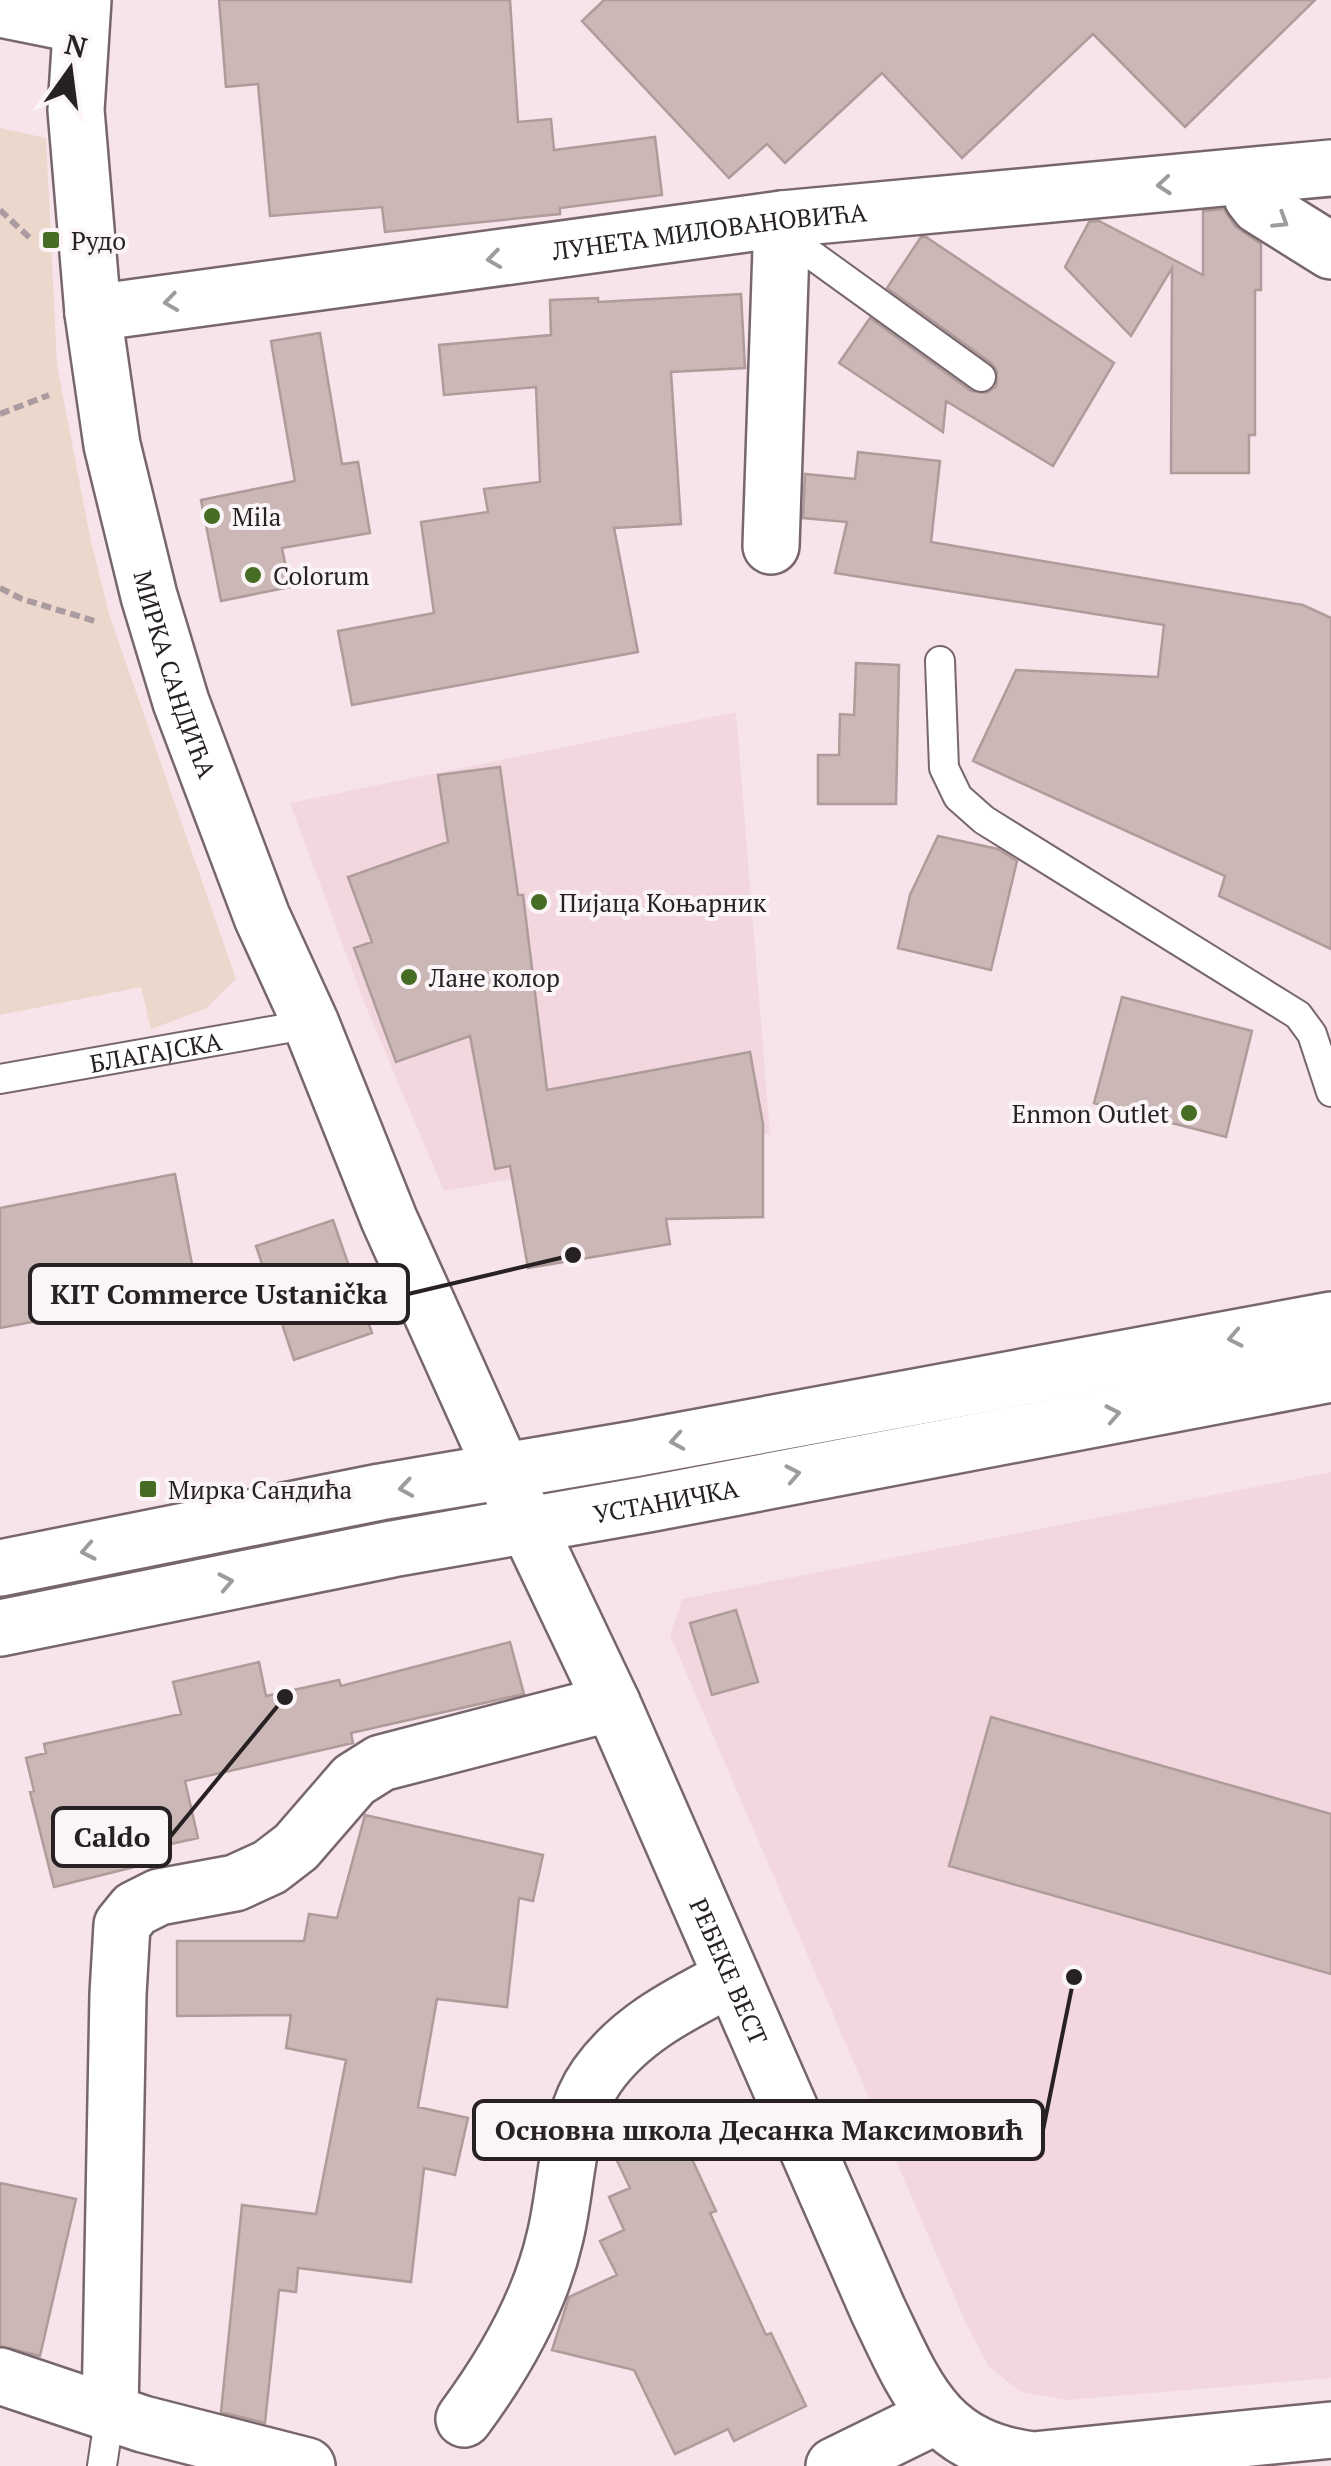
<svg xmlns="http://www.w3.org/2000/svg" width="1331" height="2466" viewBox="0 0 1331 2466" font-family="'PT Serif',serif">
  <rect width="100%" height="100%" fill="#f7e4ea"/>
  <!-- built -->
  <path fill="#f2d7df" d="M 736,712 L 770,1134 L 444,1191 L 364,1002 L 290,803 Z
    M 1331,1472 L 1331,2378 L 1067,2400 L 1021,2392 L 988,2366 L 964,2319 L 670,1635 L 682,1599 Z"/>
  <!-- green -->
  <path fill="#ebd7cc" d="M 0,128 L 46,138 L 57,365 L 90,537 L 110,617 L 236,979 L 205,1009 L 151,1029 L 141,987 L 0,1015 Z"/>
  <!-- building -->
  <path fill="#cbb7b6" stroke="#ae9b9a" stroke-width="2.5" d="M 219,0 L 510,0 L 518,122 L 551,119 L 554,150 L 655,137 L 662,195 L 560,208 L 560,214 L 385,232 L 382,207 L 270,216 L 258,84 L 226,87 Z
    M 604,0 L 1315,0 L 1185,127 L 1093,34 L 962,158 L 882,73 L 785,163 L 767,144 L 729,178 L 582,21 Z
    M 1224,209 L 1235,226 L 1261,244 L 1261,290 L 1255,290 L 1255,435 L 1249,435 L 1249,473 L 1171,473 L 1172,268 L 1131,336 L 1065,267 L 1089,222 L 1099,221 L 1203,275 L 1203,211 Z
    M 921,237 L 926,237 L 1114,363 L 1053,466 L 946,401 L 943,432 L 839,363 L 870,318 L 971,391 L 987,393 L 996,386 L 997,371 L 991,363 L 887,288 Z
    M 741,294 L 745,368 L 671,372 L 681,524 L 614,528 L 638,652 L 352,705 L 338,631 L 434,613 L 421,522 L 488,512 L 484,489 L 540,482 L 536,387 L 444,395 L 439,345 L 551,335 L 550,300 L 598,298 L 598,302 Z
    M 320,333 L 342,464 L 358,462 L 370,533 L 282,548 L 290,587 L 221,601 L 201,500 L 295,481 L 271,341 Z
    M 858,452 L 940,461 L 931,542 L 1303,605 L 1331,618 L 1331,949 L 1219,896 L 1225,876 L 973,761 L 1016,670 L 1158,677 L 1164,625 L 835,573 L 847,522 L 803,518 L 805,474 L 855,479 Z
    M 856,663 L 899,665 L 896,804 L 818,804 L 818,755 L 839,755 L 840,714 L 854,715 Z
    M 500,767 L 518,895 L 523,895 L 547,1090 L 750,1052 L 763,1124 L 763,1217 L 666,1219 L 670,1244 L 528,1268 L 510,1166 L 495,1169 L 470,1036 L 396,1062 L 354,948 L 372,942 L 348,877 L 448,842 L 438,775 Z
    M 938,836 L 998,849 L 1017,861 L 991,970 L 898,948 L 910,895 Z
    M 1122,997 L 1252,1031 L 1226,1137 L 1094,1103 Z
    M 175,1174 L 197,1291 L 0,1328 L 0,1208 Z
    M 333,1220 L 372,1333 L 294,1360 L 256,1246 Z
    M 736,1610 L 758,1682 L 712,1695 L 690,1623 Z
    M 510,1642 L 524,1694 L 351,1733 L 353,1743 L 185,1781 L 198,1838 L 130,1853 L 134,1867 L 54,1887 L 30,1792 L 34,1791 L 26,1758 L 46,1753 L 44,1744 L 181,1714 L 173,1682 L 259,1662 L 266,1696 L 339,1680 L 341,1686 Z
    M 991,1717 L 1331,1814 L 1331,1974 L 949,1866 Z
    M 365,1815 L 543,1855 L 533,1901 L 519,1898 L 507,2007 L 437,1999 L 418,2107 L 468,2118 L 455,2175 L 424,2168 L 411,2282 L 298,2268 L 296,2292 L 279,2290 L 265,2423 L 221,2412 L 242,2205 L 316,2214 L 346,2060 L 286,2048 L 291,2015 L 177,2016 L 177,1941 L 304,1941 L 309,1914 L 337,1918 Z
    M 666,2103 L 716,2211 L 710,2213 L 766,2335 L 771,2333 L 806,2406 L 734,2441 L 728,2429 L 675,2454 L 634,2370 L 552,2350 L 569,2297 L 617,2275 L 600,2241 L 624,2230 L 609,2197 L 630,2188 L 605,2135 L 606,2130 Z
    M 0,2183 L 76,2199 L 40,2356 L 0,2346 Z"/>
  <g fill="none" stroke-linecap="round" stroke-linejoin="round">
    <defs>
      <g id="service">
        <path d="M 780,240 L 798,245 L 981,377"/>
        <path d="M 940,661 L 944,768 L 958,797 L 984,820 L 1298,1015 L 1312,1034 L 1331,1092"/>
        <path id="s1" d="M 0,1079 L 311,1024"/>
        <path d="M 102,2466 L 110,2413"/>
      </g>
      <g id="minor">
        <path d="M 0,9 L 80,25"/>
        <path d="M 1248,177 L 1252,197 L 1259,206 L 1331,251"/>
        <path id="s2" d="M 93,313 L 782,219 L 1331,168"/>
        <path d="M 771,546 L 782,219"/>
        <path id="s3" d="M 508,1484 L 612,1703 L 878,2310 C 916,2389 936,2448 1033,2460 L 1331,2430"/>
        <path d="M 0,2376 L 143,2424 L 307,2466"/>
        <path d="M 110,2413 L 118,1994 L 122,1925 L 135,1909 L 159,1897 L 235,1883 L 270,1867 L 296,1847 L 354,1780 L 381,1763 L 612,1703"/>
        <path d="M 464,2419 C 504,2365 540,2303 555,2237 C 568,2185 565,2121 597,2076 C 630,2029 681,2004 731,1978"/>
        <path d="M 834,2466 L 936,2416"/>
      </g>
      <g id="tertiary">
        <path id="s4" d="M 83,0 L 76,110 L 93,313 L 112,445 L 149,596 L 181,702 L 262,917 L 311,1024 L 389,1219 L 503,1472"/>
      </g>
      <g id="secondary">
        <path d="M 0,1568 L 380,1492 L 634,1449 L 1331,1320"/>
        <path id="s5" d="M 0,1628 L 392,1549 L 648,1504 L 1331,1374"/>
      </g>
    </defs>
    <!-- service casing -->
    <use href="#service" stroke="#77676c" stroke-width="32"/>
    <!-- minor casing -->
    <use href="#minor" stroke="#77676c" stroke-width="60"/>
    <!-- tertiary casing -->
    <use href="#tertiary" stroke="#77676c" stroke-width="60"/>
    <!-- secondary casing -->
    <use href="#secondary" stroke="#77676c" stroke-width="60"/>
    <!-- path -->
    <path stroke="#aa9ba0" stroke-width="6" stroke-dasharray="10 5" stroke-linecap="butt" d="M 0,210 L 31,239
      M 0,414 L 49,395
      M 0,588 L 22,599 L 98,622"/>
    <!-- service -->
    <use href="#service" stroke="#fff" stroke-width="28"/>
    <!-- minor -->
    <use href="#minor" stroke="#fff" stroke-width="55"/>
    <!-- tertiary -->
    <use href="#tertiary" stroke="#fff" stroke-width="55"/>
    <!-- secondary -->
    <use href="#secondary" stroke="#fff" stroke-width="55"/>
  </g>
  <!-- one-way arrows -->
  <defs><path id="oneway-chevron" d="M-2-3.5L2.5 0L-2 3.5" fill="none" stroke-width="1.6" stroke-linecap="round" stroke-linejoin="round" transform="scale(2.5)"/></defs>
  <g stroke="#9e9b9c">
    <use href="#oneway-chevron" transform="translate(1164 185) rotate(175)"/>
    <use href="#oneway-chevron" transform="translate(1281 221) rotate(32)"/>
    <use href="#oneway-chevron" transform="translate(494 259) rotate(172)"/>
    <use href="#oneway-chevron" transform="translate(171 302) rotate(172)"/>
    <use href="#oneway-chevron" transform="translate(1235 1338) rotate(169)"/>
    <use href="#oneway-chevron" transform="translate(1113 1414) rotate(-11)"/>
    <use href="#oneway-chevron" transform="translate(677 1441) rotate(170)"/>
    <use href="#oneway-chevron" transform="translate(793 1474) rotate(-11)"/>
    <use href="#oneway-chevron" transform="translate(406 1488) rotate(171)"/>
    <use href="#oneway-chevron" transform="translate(88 1551) rotate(169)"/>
    <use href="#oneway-chevron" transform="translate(226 1582) rotate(-11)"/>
  </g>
  <!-- markers -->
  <g fill="#466c26" stroke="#fcf5f7" stroke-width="4">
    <rect x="41" y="230" width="20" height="20" rx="5"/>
    <circle cx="212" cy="516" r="10"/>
    <circle cx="253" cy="575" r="10"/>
    <circle cx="539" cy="902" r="10"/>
    <circle cx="409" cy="977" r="10"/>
    <circle cx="1189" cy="1113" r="10"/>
    <rect x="138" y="1479" width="20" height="20" rx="5"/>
  </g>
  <g text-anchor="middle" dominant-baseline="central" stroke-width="8" stroke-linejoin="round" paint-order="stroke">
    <!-- street labels -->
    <g font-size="25" fill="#282124" stroke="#fcf5f7">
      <text stroke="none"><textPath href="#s2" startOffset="622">ЛУНЕТА МИЛОВАНОВИЋА</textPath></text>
      <text stroke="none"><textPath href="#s4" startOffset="685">МИРКА САНДИЋА</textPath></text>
      <text stroke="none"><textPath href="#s1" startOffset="158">БЛАГАЈСКА</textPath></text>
      <text stroke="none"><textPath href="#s5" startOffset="678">УСТАНИЧКА</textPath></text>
      <text stroke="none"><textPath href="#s3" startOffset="535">РЕБЕКЕ ВЕСТ</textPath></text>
    </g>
    <!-- poi labels -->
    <g font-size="25" fill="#282124" stroke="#fcf5f7" text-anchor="start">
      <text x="71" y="240">Рудо</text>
      <text x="232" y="516">Mila</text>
      <text x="273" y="575">Colorum</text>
      <text x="559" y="902">Пијаца Коњарник</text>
      <text x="429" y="977">Лане колор</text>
      <text x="1169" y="1113" text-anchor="end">Enmon Outlet</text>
      <text x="168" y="1489">Мирка Сандића</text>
    </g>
  </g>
  <!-- callouts -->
  <path fill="none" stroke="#282124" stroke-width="4" d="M573 1255L408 1294M285 1697L170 1837M1074 1977L1043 2130"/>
  <g fill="#282124" stroke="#fcf5f7" stroke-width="4">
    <circle cx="573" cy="1255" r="10"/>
    <circle cx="285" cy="1697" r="10"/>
    <circle cx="1074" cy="1977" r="10"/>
  </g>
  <g fill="#fcf5f7" stroke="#282124" stroke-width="4">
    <rect x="30" y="1265" width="378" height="58" rx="10"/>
    <rect x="53" y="1808" width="117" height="58" rx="10"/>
    <rect x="474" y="2101" width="569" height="58" rx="10"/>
  </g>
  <g font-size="28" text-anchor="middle" font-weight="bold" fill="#282124">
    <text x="219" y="1304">KIT Commerce Ustanička</text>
    <text x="112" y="1847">Caldo</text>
    <text x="759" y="2140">Основна школа Десанка Максимовић</text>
  </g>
  <!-- north arrow -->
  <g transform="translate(70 70) rotate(14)" stroke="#fcf5f7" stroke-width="8" paint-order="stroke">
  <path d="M0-8L18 38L0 25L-18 38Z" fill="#282124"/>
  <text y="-15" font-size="28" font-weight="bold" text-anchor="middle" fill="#282124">N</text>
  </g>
</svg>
